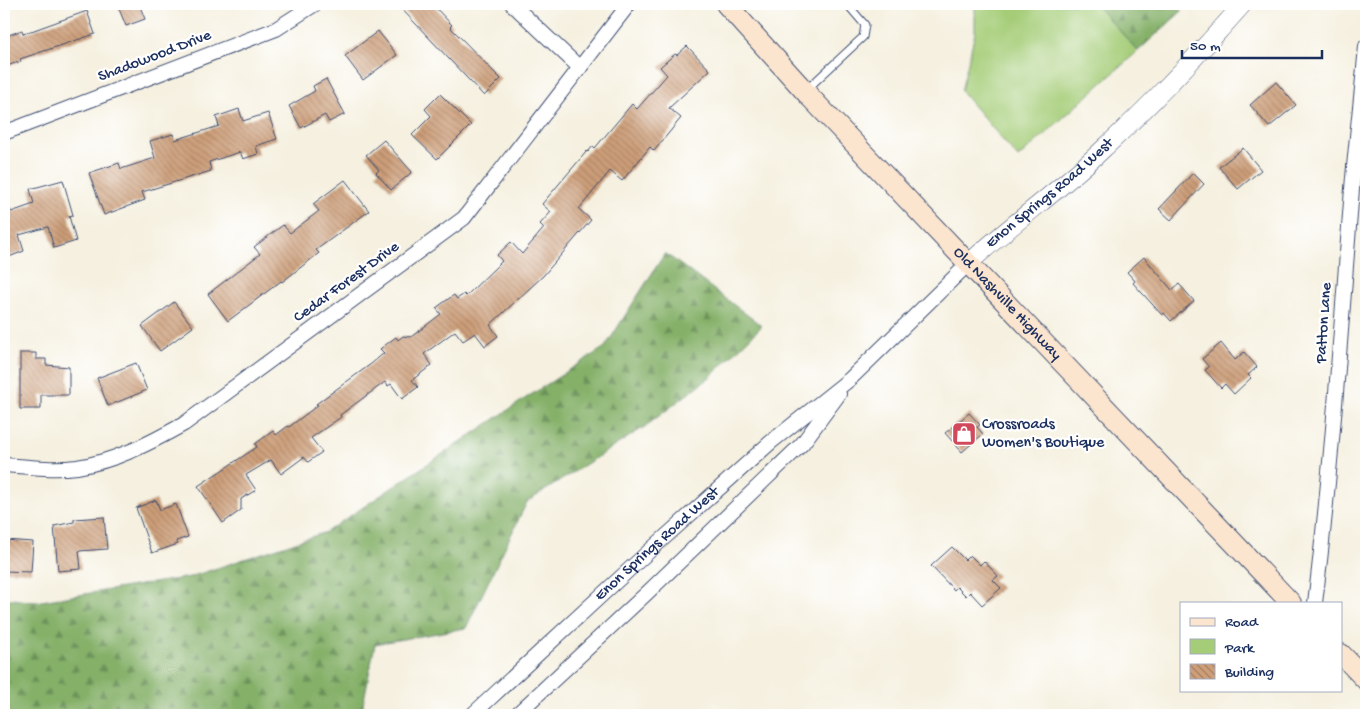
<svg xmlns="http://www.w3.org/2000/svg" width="1370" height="719" viewBox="0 0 1370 719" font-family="'Gochi Hand',sans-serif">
  <defs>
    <pattern id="forest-firs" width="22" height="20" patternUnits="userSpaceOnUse" patternTransform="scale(1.25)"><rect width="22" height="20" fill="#84b068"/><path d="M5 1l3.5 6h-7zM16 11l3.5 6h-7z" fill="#6b9059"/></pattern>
    <pattern id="building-back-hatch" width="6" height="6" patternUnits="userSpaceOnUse" patternTransform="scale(1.25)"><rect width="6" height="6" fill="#cd9e78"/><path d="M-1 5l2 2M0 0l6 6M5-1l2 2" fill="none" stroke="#a68166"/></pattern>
  </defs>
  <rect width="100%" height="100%" fill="#fff"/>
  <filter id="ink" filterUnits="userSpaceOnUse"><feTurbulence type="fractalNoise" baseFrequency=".02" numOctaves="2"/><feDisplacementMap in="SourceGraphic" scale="10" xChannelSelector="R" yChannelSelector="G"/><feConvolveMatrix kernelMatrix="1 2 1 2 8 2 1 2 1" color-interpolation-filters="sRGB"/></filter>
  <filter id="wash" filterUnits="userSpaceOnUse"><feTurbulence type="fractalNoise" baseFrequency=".0096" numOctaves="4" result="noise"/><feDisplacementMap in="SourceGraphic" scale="20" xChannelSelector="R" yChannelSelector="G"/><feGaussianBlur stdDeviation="1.12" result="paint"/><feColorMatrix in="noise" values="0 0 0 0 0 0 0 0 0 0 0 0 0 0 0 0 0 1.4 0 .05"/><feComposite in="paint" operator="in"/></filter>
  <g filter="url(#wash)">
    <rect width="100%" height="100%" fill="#f5f0df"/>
    <!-- green -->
    <path fill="#a5cd78" stroke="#607e6b" d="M 975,4 L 1095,4 L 1138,51 L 1018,158 L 961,91 L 975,33 Z"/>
    <!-- forest -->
    <path fill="url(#forest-firs)" stroke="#507063" d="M 1095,4 L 1172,4 L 1182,11 L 1138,51 Z
      M 665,253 L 762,326 L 710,377 L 646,426 L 527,502 L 466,628 L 375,644 L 361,715 L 4,715 L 4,598 L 35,602 L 190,577 L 326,532 L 529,396 L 605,347 Z"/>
    <g id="blocks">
      <!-- building -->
      <path fill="url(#building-back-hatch)" d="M 117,4 L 139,4 L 145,19 L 126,26 Z
        M 397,4 L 432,4 L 452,25 L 450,27 L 501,79 L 484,96 Z
        M 87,11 L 95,34 L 20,59 L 21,61 L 4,67 L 4,37 L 22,30 L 23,34 Z
        M 378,31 L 397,55 L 363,80 L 345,56 Z
        M 687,46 L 710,70 L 669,108 L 681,118 L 654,151 L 650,147 L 622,181 L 610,171 L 579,209 L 591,220 L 543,276 L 490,325 L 498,336 L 485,346 L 475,333 L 463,341 L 455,331 L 424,354 L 432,365 L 412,380 L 418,387 L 402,399 L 391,384 L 388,386 L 385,382 L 340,415 L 341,417 L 311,438 L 322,452 L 308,462 L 304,457 L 281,474 L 271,460 L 246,475 L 256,490 L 241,499 L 241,510 L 223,523 L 198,486 L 257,447 L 255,444 L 273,431 L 276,435 L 288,426 L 289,427 L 318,405 L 316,404 L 371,364 L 384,353 L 380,349 L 396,337 L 398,340 L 403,336 L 411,337 L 441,314 L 436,308 L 454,295 L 457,299 L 464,294 L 466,296 L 502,261 L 497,255 L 511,242 L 522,254 L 544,228 L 540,224 L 551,212 L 542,204 L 587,151 L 588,152 L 593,146 L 595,148 L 632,104 L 637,109 L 667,75 L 660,67 L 675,54 L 677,55 Z
        M 326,79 L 345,114 L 329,122 L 325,115 L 301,128 L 289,106 L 315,91 L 313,86 Z
        M 1276,82 L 1296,105 L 1269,127 L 1250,105 Z
        M 440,94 L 471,125 L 437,159 L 412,135 L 431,116 L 425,109 Z
        M 239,109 L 243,121 L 268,113 L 277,139 L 256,146 L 258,154 L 243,159 L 240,152 L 209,162 L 211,171 L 142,192 L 145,200 L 104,215 L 89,173 L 119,163 L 121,169 L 155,158 L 150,141 L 173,134 L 175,140 L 219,126 L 216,117 Z
        M 384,140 L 412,172 L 391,190 L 376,173 L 379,170 L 366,155 Z
        M 1243,148 L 1261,170 L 1238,189 L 1219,167 Z
        M 1193,173 L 1204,184 L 1171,220 L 1159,209 Z
        M 63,180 L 73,215 L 69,216 L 76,241 L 54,248 L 48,227 L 19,235 L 24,251 L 4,259 L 4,199 L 6,199 L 11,212 L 34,204 L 30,189 Z
        M 345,180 L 369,211 L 316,250 L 319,253 L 282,282 L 281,281 L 228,321 L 208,294 L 260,254 L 254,247 L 283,225 L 290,233 L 319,211 L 313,204 Z
        M 1144,257 L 1172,290 L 1179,284 L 1194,301 L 1171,321 L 1164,313 L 1162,315 L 1133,283 L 1135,281 L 1127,272 Z
        M 174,302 L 193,327 L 160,351 L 142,326 Z
        M 1221,343 L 1235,360 L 1244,352 L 1257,367 L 1248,375 L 1251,378 L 1234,394 L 1225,384 L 1221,388 L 1205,370 L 1209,367 L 1202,359 Z
        M 20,353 L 36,353 L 36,359 L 46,359 L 46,365 L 69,367 L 69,395 L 41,395 L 41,409 L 20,409 Z
        M 136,363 L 147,390 L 108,406 L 97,378 Z
        M 969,413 L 980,425 L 977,427 L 983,434 L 962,452 L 945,433 Z
        M 156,500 L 160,510 L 176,504 L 188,537 L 176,541 L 178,544 L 152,553 L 136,508 Z
        M 104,517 L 107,549 L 79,551 L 81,569 L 58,571 L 54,526 L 74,522 L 74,519 Z
        M 4,540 L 33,542 L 31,572 L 4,571 Z
        M 952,547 L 965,560 L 970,555 L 980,565 L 984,561 L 998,576 L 993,580 L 1001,588 L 982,605 L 970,592 L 966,596 L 957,587 L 954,590 L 931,566 Z"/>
    </g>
  </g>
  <g filter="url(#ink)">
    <use href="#blocks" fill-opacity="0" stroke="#3c4c71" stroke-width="1"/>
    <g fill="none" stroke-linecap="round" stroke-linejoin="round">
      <defs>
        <path id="service" d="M 805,91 L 863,37 L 865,25 L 847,4"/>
        <g id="minor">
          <path d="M 512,4 L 580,68"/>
          <path d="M 4,133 L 276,29 L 315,4"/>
          <path d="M 4,465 C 28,467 53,470 77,467 C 116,461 150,443 184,424 L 464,218 L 629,4"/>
          <path d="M 1315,603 C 1332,465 1341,327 1352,189 C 1356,141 1362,93 1366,46"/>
          <path id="s1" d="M 472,715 L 646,554 L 771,442 L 850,379 L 968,264"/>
          <path d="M 516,715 L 647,593 L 802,444 L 839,394"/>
        </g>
        <g id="tertiary">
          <path id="s2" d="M 968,264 C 1011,224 1059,191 1101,151 C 1151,105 1198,55 1243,4"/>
        </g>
        <g id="secondary">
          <path id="s3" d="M 726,4 L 811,98 L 1291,603"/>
          <path d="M 1341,654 L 1366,680"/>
        </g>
      </defs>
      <!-- service casing -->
      <use href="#service" stroke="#3c4c71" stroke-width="9"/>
      <!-- minor casing -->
      <use href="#minor" stroke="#3c4c71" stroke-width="16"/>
      <!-- tertiary casing -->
      <use href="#tertiary" stroke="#3c4c71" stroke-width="19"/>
      <!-- secondary casing -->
      <use href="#secondary" stroke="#3c4c71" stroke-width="22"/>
      <!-- service -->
      <use href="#service" stroke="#fff" stroke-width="7"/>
      <!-- minor -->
      <use href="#minor" stroke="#fff" stroke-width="14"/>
      <!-- tertiary -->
      <use href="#tertiary" stroke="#fff" stroke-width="18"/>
      <!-- secondary -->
      <use href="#secondary" stroke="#fce5cf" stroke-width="20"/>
    </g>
  </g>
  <!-- icons -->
  <defs>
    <symbol id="shop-square" viewBox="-11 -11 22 22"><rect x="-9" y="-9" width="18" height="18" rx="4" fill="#d1495b" stroke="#fff"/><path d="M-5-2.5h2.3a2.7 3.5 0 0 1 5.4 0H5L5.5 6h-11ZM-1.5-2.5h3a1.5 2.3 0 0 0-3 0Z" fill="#fff"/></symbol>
  </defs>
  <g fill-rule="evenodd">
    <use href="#shop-square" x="950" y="420" width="28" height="28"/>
  </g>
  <g text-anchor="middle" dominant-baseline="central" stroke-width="4.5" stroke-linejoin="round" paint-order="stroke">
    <!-- street labels -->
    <g font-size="16" fill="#1b2f5e" stroke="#fff">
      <text transform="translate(155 57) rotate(-21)">Shadowood Drive</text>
      <text stroke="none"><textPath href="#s2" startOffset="108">Enon Springs Road West</textPath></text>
      <text transform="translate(347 283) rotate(-36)">Cedar Forest Drive</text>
      <text stroke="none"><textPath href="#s3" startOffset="411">Old Nashville Highway</textPath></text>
      <text transform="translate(1325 323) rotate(-86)">Patton Lane</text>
      <text stroke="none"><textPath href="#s1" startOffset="252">Enon Springs Road West</textPath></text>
    </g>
    <!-- poi labels -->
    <g font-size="16" fill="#1b2f5e" stroke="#fff" text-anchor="start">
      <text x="982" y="425">Crossroads<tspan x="982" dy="18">Women's Boutique</tspan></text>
    </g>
  </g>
  <!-- margin -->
  <rect width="1370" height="719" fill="none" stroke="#fff" stroke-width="20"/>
  <!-- legend -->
  <rect x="1180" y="602" width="162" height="90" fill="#ffffff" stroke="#a4acbf"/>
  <rect x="1190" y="618" width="25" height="8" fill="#fce5cf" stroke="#a4acbf"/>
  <text x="1225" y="626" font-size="15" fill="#1b2f5e">Road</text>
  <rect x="1190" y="639" width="25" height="15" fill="#a5cd78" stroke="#a4acbf"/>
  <text x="1225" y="652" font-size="15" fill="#1b2f5e">Park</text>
  <rect x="1190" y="664" width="25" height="15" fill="url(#building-back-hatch)" stroke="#a4acbf"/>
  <text x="1225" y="676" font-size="15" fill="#1b2f5e">Building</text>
  <!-- scale -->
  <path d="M1182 50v8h140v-8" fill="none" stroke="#1b2f5e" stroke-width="2.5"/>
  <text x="1190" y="50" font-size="15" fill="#1b2f5e" stroke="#ffffff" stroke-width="4" paint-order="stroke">50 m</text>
</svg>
